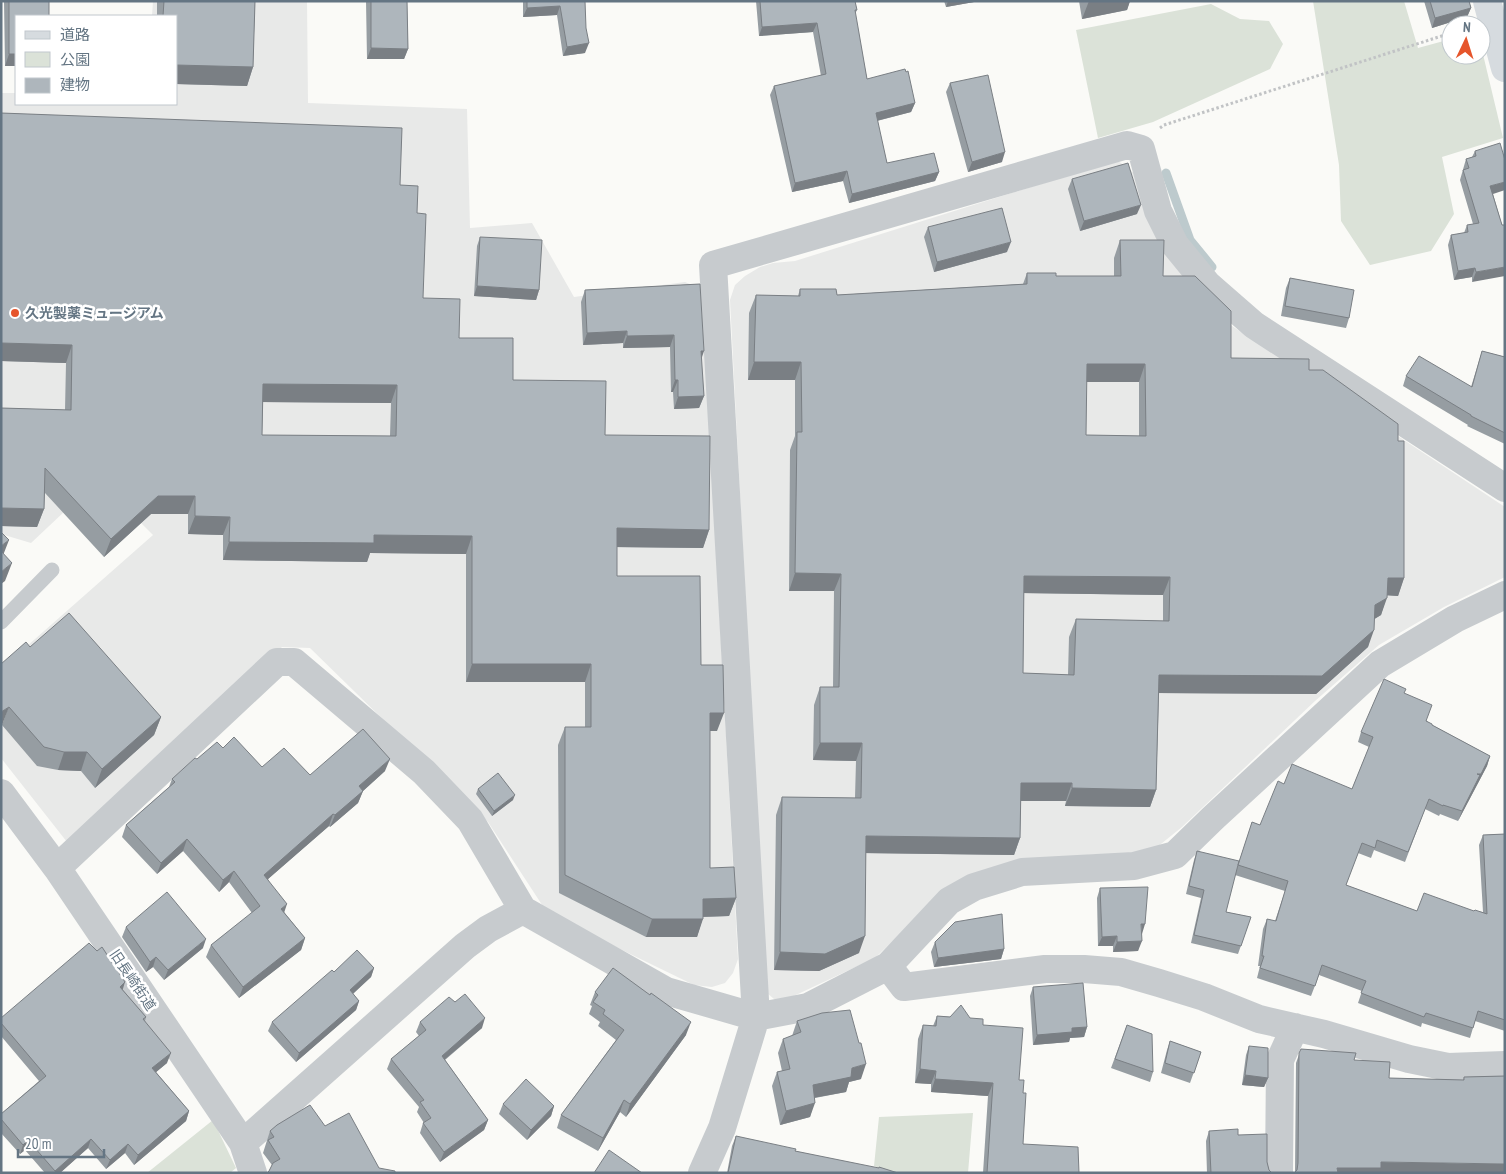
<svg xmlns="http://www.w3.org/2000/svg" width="1506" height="1174" viewBox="0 0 1506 1174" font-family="'PT Sans Narrow','Noto Sans JP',sans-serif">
  <rect width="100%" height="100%" fill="#fafaf7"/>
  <!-- built -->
  <path fill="#e8e9e8" d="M 153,1 L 307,1 L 308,103 L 467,109 L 470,228 L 532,223 L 574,297 L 685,282 L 702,289 L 738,959 L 733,973 L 725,983 L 712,987 L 694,985 L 548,914 L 488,822 L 310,648 L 282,647 L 74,843 L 67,842 L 1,758 L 1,669 L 153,535 L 98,480 L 31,543 L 1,534 L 1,93 L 16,93 L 16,104 L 176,104 L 176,16 L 152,16 Z
    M 1117,160 L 1135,174 L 1223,320 L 1505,507 L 1505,577 L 1444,607 L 1379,645 L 1315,701 L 1182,827 L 1156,848 L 1136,854 L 1097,854 L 1038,860 L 902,932 L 875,958 L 783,1001 L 774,999 L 767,993 L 751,707 L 730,300 L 735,285 L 745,276 L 760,267 L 773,263 L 795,261 Z"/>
  <!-- green -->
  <path fill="#dbe2d8" d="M 1313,1 L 1404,1 L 1418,48 L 1451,39 L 1451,55 L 1481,55 L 1481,46 L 1503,138 L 1442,157 L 1454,214 L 1431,251 L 1370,265 L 1341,221 L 1339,165 Z
    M 1211,4 L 1240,19 L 1269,21 L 1283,44 L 1270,69 L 1153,122 L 1098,138 L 1076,30 Z
    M 973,1113 L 968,1173 L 895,1173 L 874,1166 L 879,1117 Z
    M 213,1120 L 236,1168 L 230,1173 L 147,1173 Z"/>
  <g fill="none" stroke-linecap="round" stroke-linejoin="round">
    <!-- stream -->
    <path stroke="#bdcacd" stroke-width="9" d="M 1166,173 L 1190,240 L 1212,267"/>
    <!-- path -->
    <path stroke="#c1c3c5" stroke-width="3" stroke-dasharray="2.5 2.5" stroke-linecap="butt" d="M 1160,128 L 1164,125 L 1451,33"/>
    <!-- service -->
    <path stroke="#c7cbce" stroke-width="15" d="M 1,622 L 52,570"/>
    <!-- minor -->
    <path stroke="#c7cbce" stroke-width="28" d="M 1,793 L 57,868 L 243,1143 L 253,1173
      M 57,868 L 277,662 L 294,662 L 424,772 L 470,820 L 523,910
      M 888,966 L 904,987 L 1045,969 L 1084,969 L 1121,972 L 1159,983 L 1204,997 L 1259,1019 L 1324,1034 L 1409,1059 L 1448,1067 L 1505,1065
      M 243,1143 L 465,946 L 488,929 L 523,910 L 666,991 L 756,1017 L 808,1007 L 888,966 L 949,901 L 974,887 L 1022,872 L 1134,866 L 1175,855 L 1213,818 L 1380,664 L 1455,619 L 1505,595
      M 702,1173 L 722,1128 L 756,1017 L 713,265 L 1127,145 L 1141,149 L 1158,211 L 1175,245 L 1207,284 L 1254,325 L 1505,488
      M 1279,1173 L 1280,1060 L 1295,1027"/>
    <!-- secondary -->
    <path stroke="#d6dbdf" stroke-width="28" d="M 1487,1 L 1505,68"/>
  </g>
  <!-- wall -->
  <path fill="#969da2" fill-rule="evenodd" d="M 4,1 L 49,1 L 16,66 L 5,66 Z
    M 157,1 L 255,1 L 253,67 L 247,86 L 176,84 L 176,16 L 157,16 Z
    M 366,1 L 407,1 L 408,49 L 404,59 L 367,59 Z
    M 523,1 L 585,1 L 585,53 L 563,56 L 557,15 L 523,17 Z
    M 756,1 L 855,1 L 857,10 L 855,14 L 867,79 L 915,103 L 911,112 L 877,121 L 887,163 L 939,172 L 935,181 L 849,203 L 843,181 L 792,192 L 770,95 L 774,86 L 821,76 L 813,32 L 759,36 Z
    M 944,1 L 974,1 L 974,2 L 946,7 Z
    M 1079,1 L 1130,1 L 1127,10 L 1082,19 Z
    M 1424,1 L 1469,1 L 1471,8 L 1467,17 L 1432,28 Z
    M 950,83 L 1002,162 L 968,172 L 946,92 Z
    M 1,113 L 67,116 L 400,185 L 417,213 L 423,298 L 459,338 L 513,380 L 605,435 L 709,530 L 703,548 L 617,547 L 617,576 L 701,665 L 717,731 L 710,731 L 710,868 L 736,898 L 729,916 L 703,917 L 697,937 L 646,937 L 559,893 L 558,745 L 565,727 L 585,727 L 585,682 L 466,682 L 466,554 L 370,553 L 367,562 L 223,560 L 223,535 L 188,534 L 188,514 L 151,514 L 104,557 L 45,493 L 44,509 L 37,527 L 1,526 L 1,408 L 65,410 L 66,363 L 1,361 ZM 263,402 L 391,403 L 390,436 L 262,435 Z
    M 1475,151 L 1493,194 L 1502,225 L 1472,282 L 1472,277 L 1454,280 L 1448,245 L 1451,235 L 1464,233 L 1467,225 L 1473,224 L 1460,180 L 1466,159 L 1472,157 Z
    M 1072,179 L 1137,214 L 1080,231 L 1068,189 Z
    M 928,227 L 1007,252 L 934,272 L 924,237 Z
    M 480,237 L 539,290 L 536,300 L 474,296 L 477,246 Z
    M 1120,240 L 1163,276 L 1231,358 L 1309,370 L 1398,441 L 1404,578 L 1398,596 L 1387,595 L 1381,615 L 1374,619 L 1368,647 L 1316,694 L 1159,693 L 1156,790 L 1150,807 L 1065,806 L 1066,801 L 1021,801 L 1020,838 L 1014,855 L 866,853 L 859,953 L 819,971 L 774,970 L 776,815 L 782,797 L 855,798 L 856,761 L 813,760 L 814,705 L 820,687 L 833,687 L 834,591 L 789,591 L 790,450 L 795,436 L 795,380 L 748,380 L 749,313 L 756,295 L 798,296 L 800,289 L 837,295 L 1023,284 L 1027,273 L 1056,276 L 1114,276 L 1114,258 ZM 1086,382 L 1139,382 L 1139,436 L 1086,435 ZM 1024,593 L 1163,595 L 1163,621 L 1076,619 L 1069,637 L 1068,675 L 1023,673 Z
    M 1290,278 L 1349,318 L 1346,328 L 1281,316 L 1286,288 Z
    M 700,284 L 701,360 L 704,396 L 699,408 L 674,409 L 673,392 L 671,392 L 670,347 L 623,348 L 623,343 L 583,345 L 581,302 L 585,290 Z
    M 1482,351 L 1505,357 L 1505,444 L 1467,426 L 1468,425 L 1403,386 L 1406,376 L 1471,387 Z
    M 30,647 L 161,717 L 154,735 L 95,788 L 81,771 L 58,770 L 37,766 L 2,725 Z
    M 1405,694 L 1427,721 L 1432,725 L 1490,756 L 1487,766 L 1458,821 L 1440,814 L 1439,816 L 1425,809 L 1405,862 L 1374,850 L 1371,858 L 1358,853 L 1346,885 L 1417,911 L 1474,911 L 1483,912 L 1479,845 L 1483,835 L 1505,834 L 1505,1031 L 1475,1021 L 1470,1038 L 1422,1023 L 1421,1027 L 1358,1003 L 1362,991 L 1319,975 L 1311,996 L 1257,978 L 1260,966 L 1258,966 L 1263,929 L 1267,919 L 1275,921 L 1285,891 L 1235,875 L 1226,912 L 1251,917 L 1238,954 L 1191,943 L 1201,898 L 1186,894 L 1194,860 L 1197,851 L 1237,868 L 1252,822 L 1260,825 L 1284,784 L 1352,789 L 1369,747 L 1358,742 L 1361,732 Z
    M 223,748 L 262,767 L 310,775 L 385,771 L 363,791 L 358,803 L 330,827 L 329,826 L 268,879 L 284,912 L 305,938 L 301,950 L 239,998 L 206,957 L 211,945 L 252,913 L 229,882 L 219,892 L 183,851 L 157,874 L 122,837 L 126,825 L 169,787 L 172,779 L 197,759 Z
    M 478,789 L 513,800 L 492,816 L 476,794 Z
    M 1100,888 L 1141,934 L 1138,951 L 1113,952 L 1113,946 L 1098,946 L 1097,898 Z
    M 126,927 L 203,948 L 164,980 L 153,967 L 146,972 L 122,937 Z
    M 935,942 L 1004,949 L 1001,959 L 934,967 L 931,952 Z
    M 374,968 L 371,977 L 353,994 L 359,1001 L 356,1010 L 296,1062 L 268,1031 L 272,1022 L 334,972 Z
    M 1033,987 L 1087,1027 L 1084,1037 L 1070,1038 L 1069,1042 L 1033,1045 L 1030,996 Z
    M 123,990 L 146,1017 L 145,1021 L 167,1063 L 156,1072 L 189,1111 L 186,1121 L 134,1165 L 125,1153 L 106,1169 L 88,1148 L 60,1173 L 45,1173 L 25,1150 L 20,1154 L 1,1133 L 1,1114 L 39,1081 L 1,1036 L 1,1018 Z
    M 595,992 L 686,1035 L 626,1117 L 620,1112 L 598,1151 L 557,1128 L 561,1115 L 616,1040 L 598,1026 L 600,1022 L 589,1014 L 592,1006 L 590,1005 Z
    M 455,1002 L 482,1028 L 445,1060 L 488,1120 L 484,1130 L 440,1162 L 420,1133 L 423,1123 L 424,1123 L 417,1112 L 419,1107 L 387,1069 L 391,1059 L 419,1036 L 416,1032 L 420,1022 Z
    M 937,1016 L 970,1018 L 983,1025 L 1019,1080 L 1023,1093 L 1023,1144 L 1079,1173 L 983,1173 L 988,1096 L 931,1092 L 931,1084 L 915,1083 L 918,1039 L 923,1025 L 933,1026 Z
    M 797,1021 L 861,1079 L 849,1082 L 846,1092 L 815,1098 L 810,1117 L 780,1125 L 772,1086 L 777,1072 L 782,1071 L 778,1053 L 783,1039 L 792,1036 Z
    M 1127,1025 L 1153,1072 L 1150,1082 L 1111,1068 Z
    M 1170,1041 L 1201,1052 L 1190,1083 L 1161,1073 L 1167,1050 Z
    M 1249,1046 L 1268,1078 L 1264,1087 L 1242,1085 L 1246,1055 Z
    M 1301,1049 L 1354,1060 L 1389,1078 L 1463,1080 L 1464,1077 L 1505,1076 L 1295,1172 L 1296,1063 Z
    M 503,1104 L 554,1106 L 551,1116 L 527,1140 L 499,1114 Z
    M 325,1126 L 379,1168 L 269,1171 L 272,1165 L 263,1153 L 270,1131 Z
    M 1209,1131 L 1238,1135 L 1267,1162 L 1269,1170 L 1272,1173 L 1207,1173 L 1206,1141 Z
    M 736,1136 L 795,1151 L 898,1173 L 727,1173 L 732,1146 Z"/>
  <!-- shaded-wall -->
  <path fill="#7a7f84" d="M 948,1 L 974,1 L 974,2 L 946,7 Z
    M 1089,1 L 1130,1 L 1127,10 L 1082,19 Z
    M 560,6 L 557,15 L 523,17 L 527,8 Z
    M 1471,8 L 1467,17 L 1432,28 L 1435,18 Z
    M 817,23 L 813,32 L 759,36 L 762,27 Z
    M 589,43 L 585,53 L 563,56 L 567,47 Z
    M 371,48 L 408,49 L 404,59 L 367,59 Z
    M 9,54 L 16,54 L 16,66 L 5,66 Z
    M 176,65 L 253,67 L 247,86 L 176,84 Z
    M 915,103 L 911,112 L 872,122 L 876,113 Z
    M 1005,152 L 1002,162 L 968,172 L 972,162 Z
    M 847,171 L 843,181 L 792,192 L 795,183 Z
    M 939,172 L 935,181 L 849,203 L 852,194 Z
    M 1505,182 L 1505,190 L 1487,196 L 1490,186 Z
    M 1141,205 L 1137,214 L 1080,231 L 1084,221 Z
    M 1011,242 L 1007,252 L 934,272 L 937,262 Z
    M 1505,267 L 1505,276 L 1472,282 L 1476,272 Z
    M 1475,268 L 1472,277 L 1454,280 L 1458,271 Z
    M 477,286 L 539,290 L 536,300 L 474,296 Z
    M 627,331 L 623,343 L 583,345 L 587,333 Z
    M 674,335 L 670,347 L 623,348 L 627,336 Z
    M 1,343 L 72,345 L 66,363 L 1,361 Z
    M 701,351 L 704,351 L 700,363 Z
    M 754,362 L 801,362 L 795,380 L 748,380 Z
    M 1087,364 L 1145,364 L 1139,382 L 1080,382 Z
    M 675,380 L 678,380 L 673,392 L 671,392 Z
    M 263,384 L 397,385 L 391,403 L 256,402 Z
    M 704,396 L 699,408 L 674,409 L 678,397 Z
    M 158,496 L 195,496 L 188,514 L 151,514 L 104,557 L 111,539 Z
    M 1,508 L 44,509 L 37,527 L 1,526 Z
    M 195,516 L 230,517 L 223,535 L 188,534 Z
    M 617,528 L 709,530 L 703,548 L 610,547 Z
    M 374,535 L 472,536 L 466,554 L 370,553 L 367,562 L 223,560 L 229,542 Z
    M 9,540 L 2,558 L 1,559 L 1,546 Z
    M 12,563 L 5,581 L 1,584 L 1,572 Z
    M 795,573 L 841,574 L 834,591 L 789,591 Z
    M 1024,576 L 1170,577 L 1163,595 L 1018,593 Z
    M 1388,578 L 1404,578 L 1398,596 L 1381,595 Z
    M 1387,598 L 1381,615 L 1368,623 L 1375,605 Z
    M 1374,630 L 1368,647 L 1316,694 L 1153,693 L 1159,675 Z
    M 472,664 L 591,664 L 585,682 L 466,682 Z
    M 9,707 L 2,725 L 1,726 L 1,712 Z
    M 710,713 L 724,713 L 717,731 L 703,731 Z
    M 161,717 L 154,735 L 95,788 L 102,769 Z
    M 820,743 L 862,743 L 856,761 L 813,760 Z
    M 64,752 L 87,752 L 81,771 L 58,770 Z
    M 1490,756 L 1487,766 L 1458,821 L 1477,774 Z
    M 390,759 L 385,771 L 363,791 L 358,803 L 330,827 L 335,815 L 359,786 Z
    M 1021,783 L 1072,783 L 1066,801 L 1014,801 Z
    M 1072,788 L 1156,790 L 1150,807 L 1065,806 Z
    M 515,795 L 513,800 L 492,816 L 494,811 Z
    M 333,814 L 329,826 L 260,886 L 264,875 Z
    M 866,836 L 1020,838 L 1014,855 L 859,853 Z
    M 187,839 L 183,851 L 157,874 L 161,863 Z
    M 234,871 L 229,882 L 219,892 L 223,880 Z
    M 736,898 L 729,916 L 697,917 L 703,899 Z
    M 287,904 L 283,916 L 281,909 Z
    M 652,919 L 703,919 L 697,937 L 646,937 Z
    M 1141,924 L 1145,924 L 1142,934 Z
    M 865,936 L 859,953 L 819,971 L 774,970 L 780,952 Z
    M 1117,936 L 1113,946 L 1098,946 L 1102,937 Z
    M 305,938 L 301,950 L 239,998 L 243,987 Z
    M 206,939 L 203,948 L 164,980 L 168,970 Z
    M 1142,941 L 1138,951 L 1113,952 L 1117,942 Z
    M 1004,949 L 1001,959 L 934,967 L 938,958 Z
    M 156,957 L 153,967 L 146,972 L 150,962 Z
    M 374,968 L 371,977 L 347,999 L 350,990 Z
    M 125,982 L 122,992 L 120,987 Z
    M 359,1001 L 356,1010 L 296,1062 L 299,1053 Z
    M 485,1018 L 482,1028 L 438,1065 L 442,1056 Z
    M 691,1022 L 686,1035 L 626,1117 L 630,1104 Z
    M 1087,1027 L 1084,1037 L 1070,1038 L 1069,1042 L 1033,1045 L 1037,1035 L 1072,1028 Z
    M 171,1053 L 167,1063 L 149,1078 L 152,1068 Z
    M 866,1064 L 861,1079 L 849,1082 L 846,1092 L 807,1099 L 813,1085 L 852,1068 Z
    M 920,1069 L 936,1071 L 931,1084 L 915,1083 Z
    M 1245,1075 L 1268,1078 L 1264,1087 L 1242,1085 Z
    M 935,1079 L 993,1083 L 988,1096 L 931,1092 Z
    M 624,1100 L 620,1112 L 598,1151 L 603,1138 Z
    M 815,1103 L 810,1117 L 780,1125 L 786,1111 Z
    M 554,1106 L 551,1116 L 527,1140 L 531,1130 Z
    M 189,1111 L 186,1121 L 134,1165 L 138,1155 Z
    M 488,1120 L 484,1130 L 440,1162 L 444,1152 Z
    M 91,1139 L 88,1148 L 60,1173 L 54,1173 L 55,1171 Z
    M 28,1140 L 25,1150 L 20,1154 L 23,1145 Z
    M 128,1144 L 125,1153 L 106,1169 L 110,1160 Z
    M 1381,1162 L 1505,1164 L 1505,1173 L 1336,1173 L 1337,1168 Z"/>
  <!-- building -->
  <path fill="#aeb6bc" stroke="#7a7f84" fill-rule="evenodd" d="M 9,1 L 49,1 L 49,16 L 16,16 L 16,54 L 9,54 Z
    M 164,1 L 255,1 L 253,67 L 176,65 L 176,16 L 163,16 Z
    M 371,1 L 407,1 L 408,49 L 371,48 Z
    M 527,1 L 585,1 L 586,28 L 589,43 L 567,47 L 560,6 L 527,8 Z
    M 760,1 L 855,1 L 857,10 L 855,10 L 867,79 L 905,69 L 906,72 L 908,71 L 915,103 L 876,113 L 887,163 L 934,153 L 939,172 L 852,194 L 847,171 L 795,183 L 774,86 L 826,74 L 817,23 L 762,27 Z
    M 1430,1 L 1469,1 L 1471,8 L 1435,18 Z
    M 988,75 L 1005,152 L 972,162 L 950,83 Z
    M 1,113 L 402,128 L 400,185 L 418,186 L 417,213 L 426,214 L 423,298 L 460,299 L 459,338 L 513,338 L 513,380 L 606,381 L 605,435 L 710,436 L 709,530 L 617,528 L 617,576 L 700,576 L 701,665 L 723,665 L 724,713 L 710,713 L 710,868 L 734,867 L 736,898 L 703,899 L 703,919 L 652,919 L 565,875 L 565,727 L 591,727 L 591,664 L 472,664 L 472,536 L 374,535 L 374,543 L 229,542 L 230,517 L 195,516 L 195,496 L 158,496 L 111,539 L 45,468 L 44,509 L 1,508 L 1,408 L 71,410 L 72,345 L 1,343 ZM 263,384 L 397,385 L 396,436 L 262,435 Z
    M 1500,143 L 1505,160 L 1505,182 L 1490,186 L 1502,225 L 1505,225 L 1505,267 L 1476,272 L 1475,268 L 1458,271 L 1451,235 L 1468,232 L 1467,225 L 1479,223 L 1463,170 L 1469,168 L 1466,159 L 1476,156 L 1475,151 Z
    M 1128,163 L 1141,205 L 1084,221 L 1072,179 Z
    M 1002,208 L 1011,242 L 937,262 L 928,227 Z
    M 480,237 L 542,240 L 539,290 L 477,286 Z
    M 1120,240 L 1164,240 L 1163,276 L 1195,276 L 1231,311 L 1231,358 L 1309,359 L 1309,370 L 1323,370 L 1398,424 L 1398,441 L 1404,441 L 1404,578 L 1388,578 L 1387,598 L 1375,605 L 1374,630 L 1322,676 L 1159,675 L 1156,790 L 1072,788 L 1072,783 L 1021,783 L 1020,838 L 866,836 L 865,936 L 825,954 L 780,952 L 782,797 L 861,798 L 862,743 L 820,743 L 820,687 L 839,687 L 841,574 L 795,573 L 797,432 L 802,432 L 801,362 L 754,362 L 756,295 L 800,296 L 800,289 L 836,289 L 837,295 L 1027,284 L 1027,273 L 1056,273 L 1056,276 L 1121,276 ZM 1087,364 L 1145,364 L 1146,436 L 1086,435 ZM 1024,576 L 1170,577 L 1169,621 L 1076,619 L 1074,675 L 1023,673 Z
    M 1290,278 L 1354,290 L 1349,318 L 1285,306 Z
    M 700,284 L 704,351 L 701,351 L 704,396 L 678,397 L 678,380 L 675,380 L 674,335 L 627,336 L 627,331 L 587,333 L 585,290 Z
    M 1482,351 L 1505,357 L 1505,433 L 1471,416 L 1471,415 L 1406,376 L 1419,356 L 1472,387 Z
    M 1,532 L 9,540 L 1,546 Z
    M 1,551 L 12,563 L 1,572 Z
    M 69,613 L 161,717 L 102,769 L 87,752 L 64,752 L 44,747 L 9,707 L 1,712 L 1,664 L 26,642 L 30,647 Z
    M 1384,679 L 1406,689 L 1404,693 L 1432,705 L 1426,721 L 1432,724 L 1432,725 L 1490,756 L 1481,774 L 1477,774 L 1480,775 L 1462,811 L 1443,805 L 1443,806 L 1429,799 L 1408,852 L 1377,840 L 1375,848 L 1362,843 L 1346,885 L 1417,911 L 1424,893 L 1474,911 L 1475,910 L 1487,914 L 1483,835 L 1505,834 L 1505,1020 L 1478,1011 L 1473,1028 L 1426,1013 L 1424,1017 L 1361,993 L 1366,981 L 1322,965 L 1315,986 L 1260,968 L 1264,956 L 1262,956 L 1267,919 L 1276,921 L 1288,881 L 1238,865 L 1252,822 L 1260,825 L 1278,781 L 1284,784 L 1292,764 L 1352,789 L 1373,737 L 1361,732 Z
    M 363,729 L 390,759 L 359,786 L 363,791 L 335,815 L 333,814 L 264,875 L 287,904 L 281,909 L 305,938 L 243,987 L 211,945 L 260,906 L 234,871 L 223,880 L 187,839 L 161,863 L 126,825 L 175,782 L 172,779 L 195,758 L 197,759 L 217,742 L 223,748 L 234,737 L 262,767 L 284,748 L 310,775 Z
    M 498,773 L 515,795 L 494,811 L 478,789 Z
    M 1197,851 L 1239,861 L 1226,912 L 1251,917 L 1241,946 L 1194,935 L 1204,890 L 1189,886 Z
    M 1148,887 L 1145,924 L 1141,924 L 1142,941 L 1117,942 L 1117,936 L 1102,937 L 1100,888 Z
    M 167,892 L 206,939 L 168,970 L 156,957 L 150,962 L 126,927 Z
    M 1002,914 L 1004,949 L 938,958 L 935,942 L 955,922 Z
    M 89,943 L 97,951 L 102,947 L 125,982 L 120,987 L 146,1017 L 143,1019 L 171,1053 L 152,1068 L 189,1111 L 138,1155 L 128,1144 L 110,1160 L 91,1139 L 55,1171 L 28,1140 L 23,1145 L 1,1119 L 1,1114 L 46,1076 L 1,1023 L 1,1018 Z
    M 357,950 L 374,968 L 350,990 L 359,1001 L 299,1053 L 272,1022 L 332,970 L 334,972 Z
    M 613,968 L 650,995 L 651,993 L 691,1022 L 630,1104 L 624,1100 L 603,1138 L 561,1115 L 624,1030 L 603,1014 L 605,1010 L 593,1002 L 598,995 L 595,992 Z
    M 1083,983 L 1087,1027 L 1072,1028 L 1072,1032 L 1037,1035 L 1033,987 Z
    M 465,994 L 485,1018 L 442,1056 L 488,1120 L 444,1152 L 423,1123 L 431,1118 L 420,1102 L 424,1100 L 391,1059 L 426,1030 L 420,1022 L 449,997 L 455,1002 Z
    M 961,1005 L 970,1018 L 983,1019 L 983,1025 L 1023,1028 L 1019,1080 L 1024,1080 L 1023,1093 L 1026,1093 L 1023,1144 L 1078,1147 L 1079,1173 L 987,1173 L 993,1083 L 935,1079 L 936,1071 L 920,1069 L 923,1025 L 936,1026 L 937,1016 L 950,1017 Z
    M 850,1010 L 859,1043 L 861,1043 L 866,1064 L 852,1068 L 851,1077 L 813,1085 L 815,1103 L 786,1111 L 777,1072 L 790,1069 L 783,1039 L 801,1032 L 797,1021 L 822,1013 Z
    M 1127,1025 L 1152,1034 L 1153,1072 L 1115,1059 Z
    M 1170,1041 L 1201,1052 L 1194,1073 L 1165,1063 Z
    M 1249,1046 L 1268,1048 L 1268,1078 L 1245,1075 Z
    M 1301,1049 L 1356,1053 L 1354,1060 L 1390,1062 L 1389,1078 L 1464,1080 L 1464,1077 L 1505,1076 L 1505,1164 L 1381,1162 L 1381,1168 L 1337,1168 L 1338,1173 L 1294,1173 L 1297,1170 L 1298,1163 L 1299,1053 Z
    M 526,1079 L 554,1106 L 531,1130 L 503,1104 Z
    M 310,1105 L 325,1126 L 349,1113 L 379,1168 L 395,1171 L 395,1173 L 267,1173 L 269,1171 L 273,1163 L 280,1159 L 268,1140 L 274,1137 L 270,1131 L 277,1125 Z
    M 1238,1129 L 1238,1135 L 1267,1134 L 1267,1162 L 1269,1170 L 1272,1173 L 1211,1173 L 1209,1131 Z
    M 736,1136 L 796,1149 L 795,1151 L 879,1168 L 879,1167 L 898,1173 L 728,1173 Z
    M 609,1150 L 642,1173 L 594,1173 Z"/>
  <!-- markers -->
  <circle fill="#e6552b" stroke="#fff" stroke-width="2" cx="15" cy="313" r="5"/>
  <g text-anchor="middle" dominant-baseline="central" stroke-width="5" stroke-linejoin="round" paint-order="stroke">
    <!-- poi labels -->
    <g font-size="14" font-weight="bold" fill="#647583" stroke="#fff" text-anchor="start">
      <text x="25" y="313">久光製薬ミュージアム</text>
    </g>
    <!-- street labels -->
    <g font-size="14" fill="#647583" stroke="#fff">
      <text transform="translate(133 980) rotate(56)">旧長崎街道</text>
    </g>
  </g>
  <!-- border -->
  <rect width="1506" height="1174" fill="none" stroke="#647583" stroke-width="5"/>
  <!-- legend -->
  <rect x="15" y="15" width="162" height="90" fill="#ffffff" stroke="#c1c8cd"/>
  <rect x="25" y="31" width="25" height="8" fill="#d6dbdf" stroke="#c1c8cd"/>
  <text x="60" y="40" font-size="15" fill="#647583">道路</text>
  <rect x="25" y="52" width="25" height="15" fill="#dbe2d8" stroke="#c1c8cd"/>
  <text x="60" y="65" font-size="15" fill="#647583">公園</text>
  <rect x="25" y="78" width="25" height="15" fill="#aeb6bc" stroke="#c1c8cd"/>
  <text x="60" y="90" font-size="15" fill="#647583">建物</text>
  <!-- north arrow -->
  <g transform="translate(1466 40) rotate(4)"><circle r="24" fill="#ffffff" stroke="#c1c8cd"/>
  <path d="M0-4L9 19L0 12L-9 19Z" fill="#e6552b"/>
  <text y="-8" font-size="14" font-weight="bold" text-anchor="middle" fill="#647583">N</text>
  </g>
  <!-- scale -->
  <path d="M18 1149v8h86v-8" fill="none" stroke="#647583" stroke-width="2.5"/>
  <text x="25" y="1149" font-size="15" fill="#647583" stroke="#ffffff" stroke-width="4" paint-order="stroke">20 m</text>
</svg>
